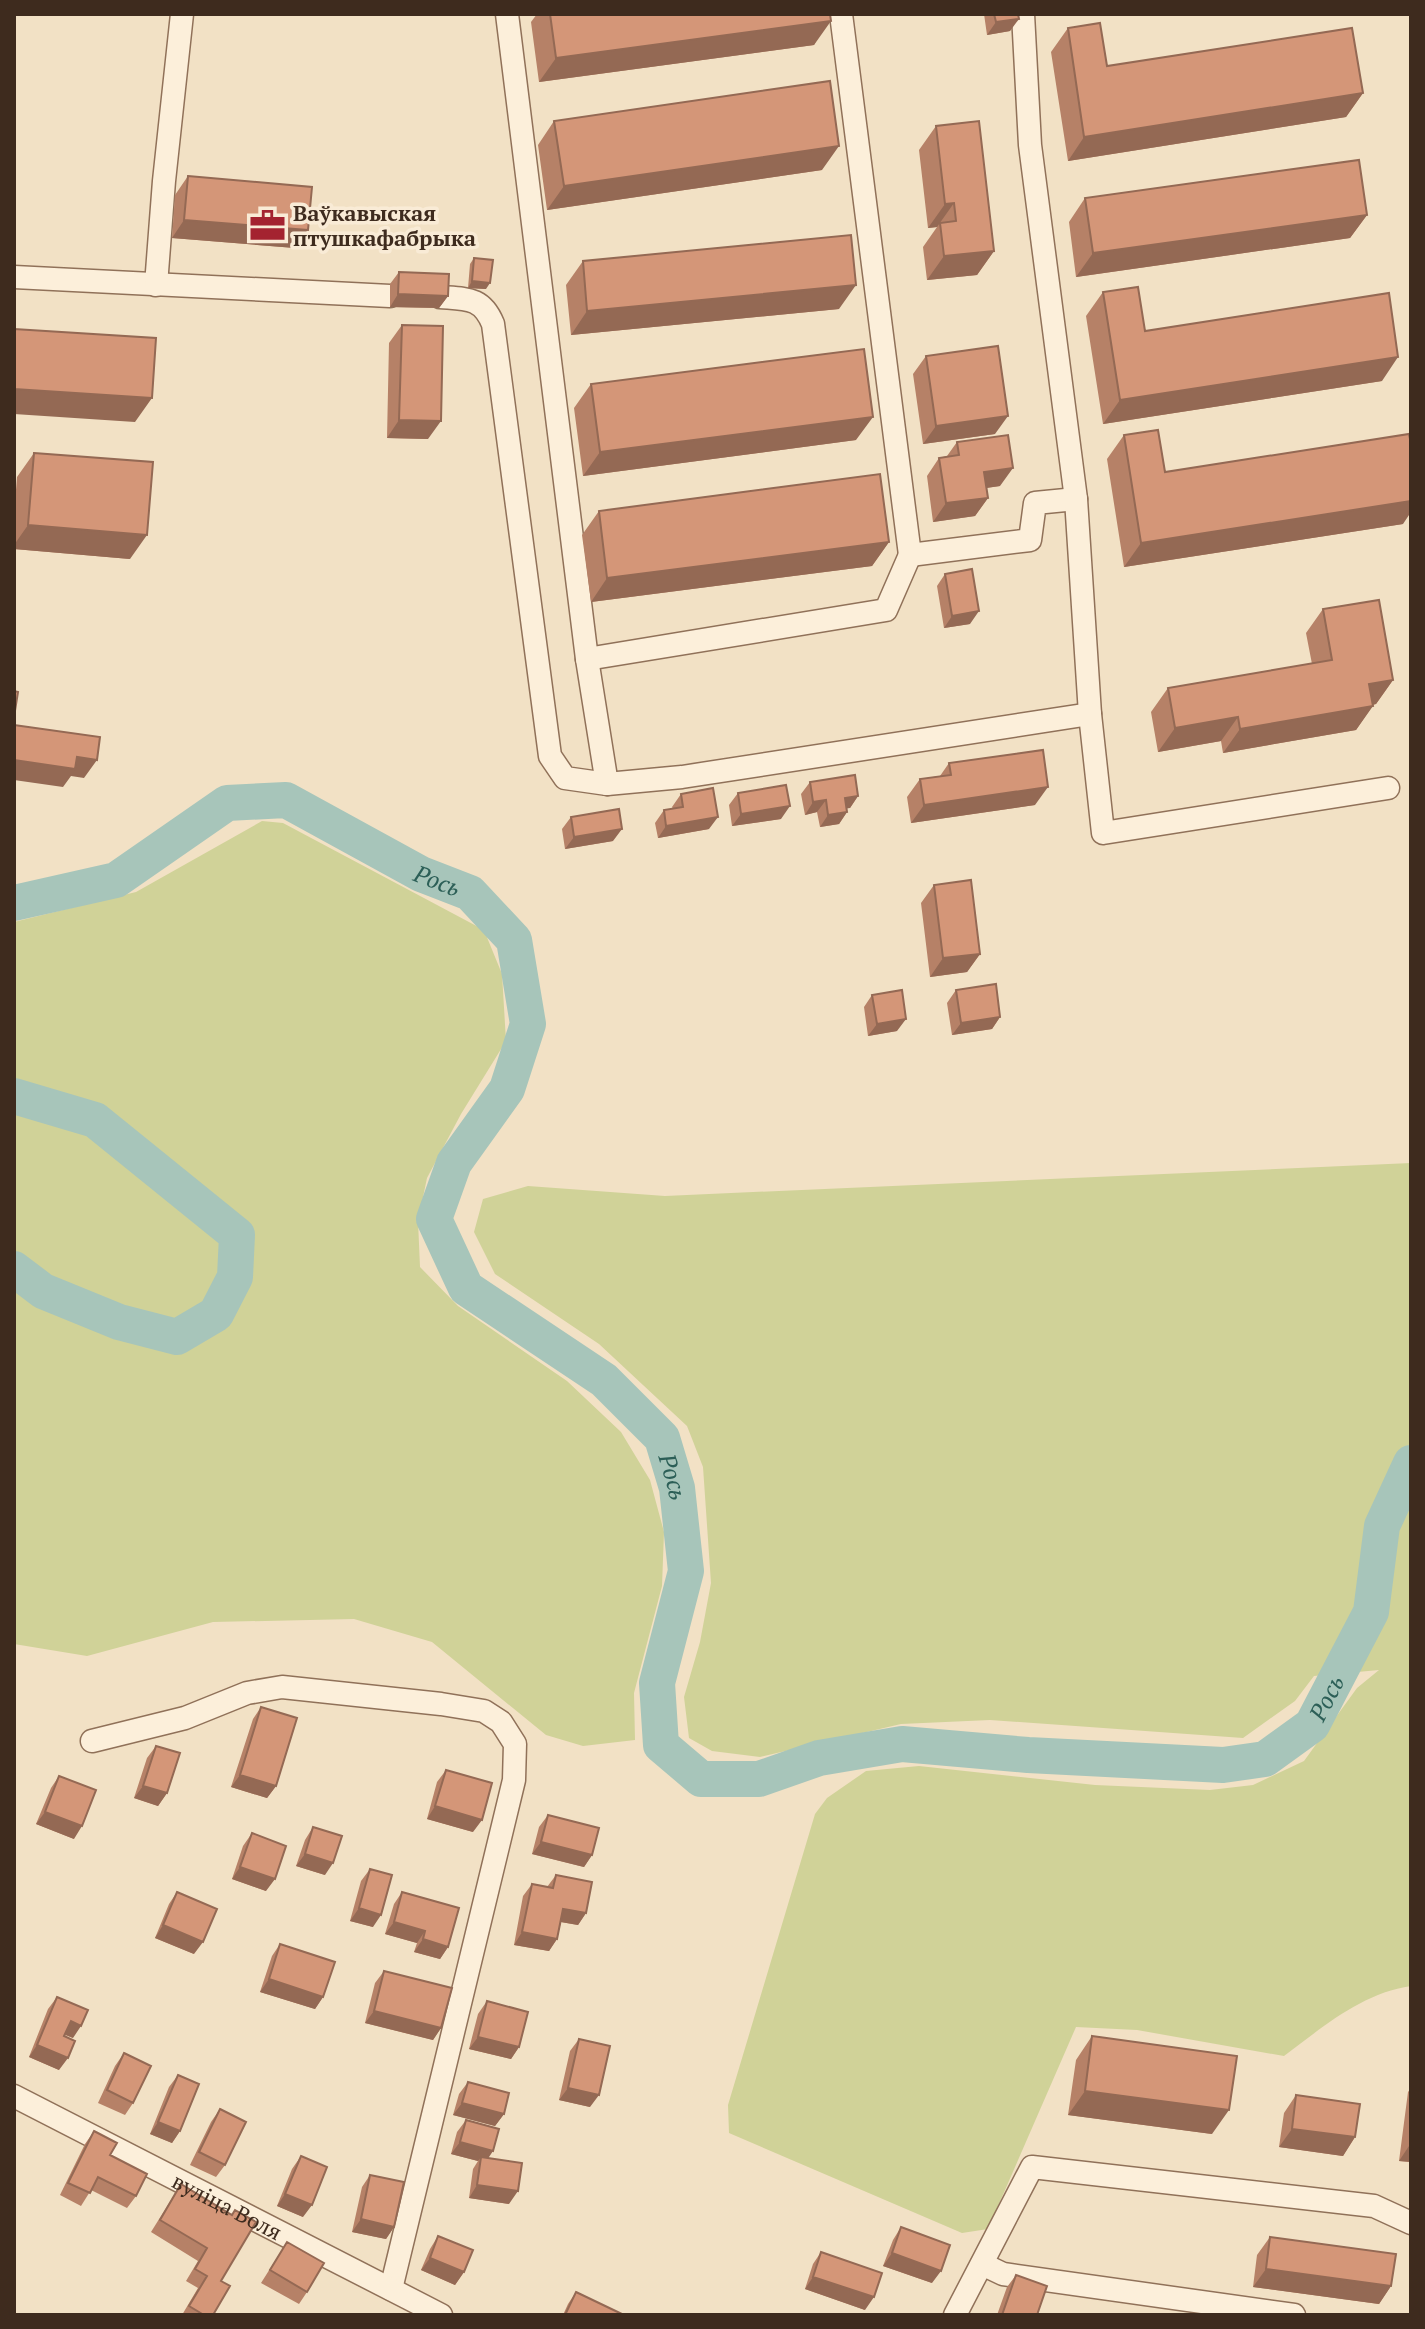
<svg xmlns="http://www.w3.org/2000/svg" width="1425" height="2329" viewBox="0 0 1425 2329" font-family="'PT Serif',serif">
  <rect width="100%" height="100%" fill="#f2e1c5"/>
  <!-- green -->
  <path fill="#d0d298" d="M 262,821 L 283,823 L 484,930 L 502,974 L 506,1041 L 461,1114 L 427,1178 L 418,1221 L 420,1267 L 458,1306 L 567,1381 L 621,1432 L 650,1480 L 664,1532 L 662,1586 L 634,1693 L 635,1740 L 583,1746 L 546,1735 L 432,1642 L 354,1619 L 213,1622 L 87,1656 L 14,1644 L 14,922 L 136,892 Z
    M 1411,1163 L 1411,1986 C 1362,1993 1323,2027 1284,2056 L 1137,2030 L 1076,2027 L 988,2229 L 962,2233 L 729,2133 L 728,2105 L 815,1814 L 827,1798 L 866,1771 L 919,1766 L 1095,1785 L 1210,1790 L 1253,1785 L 1304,1761 L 1357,1688 L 1379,1670 L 1314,1676 L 1295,1701 L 1243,1738 L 990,1720 L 901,1724 L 760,1757 L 712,1751 L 689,1738 L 684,1697 L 700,1642 L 711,1583 L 703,1467 L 687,1426 L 599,1344 L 495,1274 L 474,1232 L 483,1199 L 528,1186 L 665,1196 Z"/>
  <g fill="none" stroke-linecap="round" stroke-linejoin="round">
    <!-- river -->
    <g stroke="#a7c5ba" stroke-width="36">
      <path id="s1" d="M 14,903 L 116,880 L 227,803 L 286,800 L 421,874 L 470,893 L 514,940 L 528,1024 L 507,1089 L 454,1163 L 434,1219 L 466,1288 L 604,1380 L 662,1438 L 677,1488 L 686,1571 L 657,1683 L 661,1745 L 701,1779 L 759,1779 L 819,1758 L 902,1744 L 1028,1755 L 1223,1765 L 1265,1759 L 1312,1725 L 1371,1612 L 1382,1526 L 1411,1463"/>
      <path d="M 14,1096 L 95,1120 L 237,1235 L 235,1277 L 216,1314 L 177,1337 L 119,1322 L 43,1291 L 14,1269"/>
    </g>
    <defs>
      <g id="minor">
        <path d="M 507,14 L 587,659 L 607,784"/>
        <path d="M 841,14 L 910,555 L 1030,540 L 1035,503 L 1076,499"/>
        <path d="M 1023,14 L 1030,145 L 1076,499 L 1090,714 L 1103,833 L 1388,788"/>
        <path d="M 14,277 L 390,296"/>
        <path d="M 156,285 L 164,181 L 182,14"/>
        <path d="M 440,297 C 467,299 482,297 493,324 L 550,756 L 565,778 L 607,784 L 682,777 L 1090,714"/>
        <path d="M 587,659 L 886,610 L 910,555"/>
        <path d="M 92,1741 L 185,1718 L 247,1693 L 282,1687 L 441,1704 L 484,1711 L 501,1722 L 515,1744 L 514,1780 L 391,2289"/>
        <path id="s2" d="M 14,2096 L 441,2315"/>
        <path d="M 982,2264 L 1003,2274 L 1294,2315"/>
        <path d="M 955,2315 L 1032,2167 L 1374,2206 L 1411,2223"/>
      </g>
    </defs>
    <!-- minor casing -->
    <use href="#minor" stroke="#907159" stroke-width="25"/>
    <!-- minor -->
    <use href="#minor" stroke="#fcefda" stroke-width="22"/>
  </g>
  <!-- wall -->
  <path fill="#b68167" d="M 537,14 L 830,14 L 814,45 L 539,82 L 531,22 Z
    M 984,14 L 1018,14 L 1010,31 L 987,35 Z
    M 1068,28 L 1107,66 L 1363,93 L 1346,117 L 1068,161 L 1051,52 Z
    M 554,121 L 822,170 L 547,210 L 538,145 Z
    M 936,126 L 994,251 L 977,275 L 927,280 L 923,247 L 937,227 L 928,228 L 919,150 Z
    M 188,176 L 295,248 L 172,238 L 175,195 Z
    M 1085,198 L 1367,215 L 1350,238 L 1076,277 L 1069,222 Z
    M 474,258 L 486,289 L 468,288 L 470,264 Z
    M 583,261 L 839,309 L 571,335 L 566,285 Z
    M 399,272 L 448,296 L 439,308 L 390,307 L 390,284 Z
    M 1103,292 L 1145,331 L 1382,381 L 1103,424 L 1086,316 Z
    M 402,325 L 428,439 L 387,438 L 389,343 Z
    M 926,356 L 995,434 L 923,444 L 913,374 Z
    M 591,384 L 856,440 L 583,476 L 574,408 Z
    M 1124,435 L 1165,472 L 1403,524 L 1124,567 L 1107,459 Z
    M 957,442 L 1000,486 L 986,488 L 988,498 L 975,516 L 933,522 L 927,476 L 939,458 L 947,456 Z
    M 34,453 L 130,559 L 14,549 L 14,515 L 17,477 Z
    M 599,511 L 889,542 L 872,566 L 591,602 L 582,535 Z
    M 945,574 L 970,624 L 944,628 L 937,586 Z
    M 1323,609 L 1393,680 L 1376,704 L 1373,705 L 1356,730 L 1223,753 L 1221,741 L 1158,752 L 1151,712 L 1168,688 L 1312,664 L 1306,633 Z
    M 949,763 L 1035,805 L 911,823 L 907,797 L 920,779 L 940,776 Z
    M 810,782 L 858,796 L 850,808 L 846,808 L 847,812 L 839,824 L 820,827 L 817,812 L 805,815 L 801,794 Z
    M 738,793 L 781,819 L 732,826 L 729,805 Z
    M 681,794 L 709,829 L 658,838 L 655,823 L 664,810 L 673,809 L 672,807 Z
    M 571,817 L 613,841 L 565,849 L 562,829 Z
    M 934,885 L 980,954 L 967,972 L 930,977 L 921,903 Z
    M 956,990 L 1000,1017 L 992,1029 L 952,1035 L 947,1003 Z
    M 872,995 L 897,1031 L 868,1036 L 864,1007 Z
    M 261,1707 L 276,1786 L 267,1798 L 231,1787 L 253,1719 Z
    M 156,1746 L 167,1793 L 158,1806 L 134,1798 L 147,1758 Z
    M 446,1770 L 473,1832 L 427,1819 L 437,1782 Z
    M 59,1776 L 74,1839 L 36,1824 L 51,1788 Z
    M 548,1815 L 592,1855 L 584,1867 L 532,1854 L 539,1827 Z
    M 313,1827 L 325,1875 L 296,1866 L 305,1840 Z
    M 252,1833 L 266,1891 L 232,1879 L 243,1846 Z
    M 370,1869 L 373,1927 L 350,1921 L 361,1881 Z
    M 556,1875 L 586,1913 L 578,1925 L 561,1922 L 557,1939 L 549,1951 L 514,1945 L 523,1896 L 532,1884 L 547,1887 Z
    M 177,1892 L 194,1954 L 155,1938 L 169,1904 Z
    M 402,1892 L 448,1947 L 440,1959 L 414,1952 L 417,1943 L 385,1934 L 394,1904 Z
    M 280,1944 L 323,1997 L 315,2009 L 260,1992 L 272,1956 Z
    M 384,1971 L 441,2028 L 433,2040 L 365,2023 L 375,1983 Z
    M 57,1997 L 73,2038 L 65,2035 L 59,2070 L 29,2057 L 48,2009 Z
    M 487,2001 L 519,2047 L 511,2059 L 469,2049 L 478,2014 Z
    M 1092,2036 L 1212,2134 L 1068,2115 L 1076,2060 Z
    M 579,2039 L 590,2107 L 559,2100 L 570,2051 Z
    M 124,2053 L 133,2103 L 125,2115 L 98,2103 L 115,2066 Z
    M 178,2075 L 180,2131 L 172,2143 L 150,2134 L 169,2087 Z
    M 468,2082 L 504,2114 L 495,2126 L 453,2115 L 459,2094 Z
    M 1411,2088 L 1411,2162 L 1399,2161 L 1408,2092 Z
    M 1296,2095 L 1355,2137 L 1343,2156 L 1279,2147 L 1284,2113 Z
    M 220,2109 L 225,2165 L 216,2177 L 190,2165 L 211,2122 Z
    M 466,2120 L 488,2158 L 509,2204 L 469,2198 L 473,2169 L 478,2161 L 451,2154 L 457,2132 Z
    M 94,2131 L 136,2196 L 127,2208 L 91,2190 L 81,2206 L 60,2195 L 85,2144 Z
    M 301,2156 L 303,2217 L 277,2206 L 292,2169 Z
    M 370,2175 L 394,2227 L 386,2239 L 352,2232 L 362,2187 Z
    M 181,2184 L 221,2281 L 213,2315 L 182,2315 L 198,2288 L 186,2281 L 198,2261 L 151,2232 Z
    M 901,2227 L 932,2283 L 883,2266 L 893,2240 Z
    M 438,2236 L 464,2272 L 455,2285 L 421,2270 L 430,2249 Z
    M 1270,2237 L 1391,2286 L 1379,2304 L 1253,2287 L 1257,2255 Z
    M 287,2242 L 307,2292 L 299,2304 L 261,2283 Z
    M 821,2252 L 865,2310 L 805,2289 L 813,2264 Z
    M 1016,2275 L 1037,2315 L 997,2315 L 1007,2287 Z
    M 576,2292 L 624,2315 L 563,2315 L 568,2304 Z"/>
  <!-- shaded-wall -->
  <path fill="#946954" d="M 1019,19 L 1010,31 L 987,35 L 996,22 Z
    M 831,21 L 814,45 L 539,82 L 556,58 Z
    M 1363,93 L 1346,117 L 1068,161 L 1084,137 Z
    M 839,146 L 822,170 L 547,210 L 564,186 Z
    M 954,203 L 937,227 L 928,228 L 945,204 Z
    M 1367,215 L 1350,238 L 1076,277 L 1093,253 Z
    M 184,220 L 308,230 L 295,248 L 172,238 Z
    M 994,251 L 977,275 L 927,280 L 944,256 Z
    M 472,281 L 490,283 L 486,289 L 468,288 Z
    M 856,285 L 839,309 L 571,335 L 587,311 Z
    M 398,294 L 448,296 L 439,308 L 390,307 Z
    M 1398,357 L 1382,381 L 1103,424 L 1120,400 Z
    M 14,389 L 152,398 L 135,422 L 14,414 Z
    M 1008,416 L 995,434 L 923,444 L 936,426 Z
    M 873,417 L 856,440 L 583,476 L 600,452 Z
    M 399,420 L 441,421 L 428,439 L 387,438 Z
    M 1013,468 L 1000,486 L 972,490 L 984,472 Z
    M 988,498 L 975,516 L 933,522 L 946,503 Z
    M 1411,501 L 1411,512 L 1403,524 L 1124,567 L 1141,543 Z
    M 28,525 L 147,535 L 130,559 L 14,549 L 14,545 Z
    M 889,542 L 872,566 L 591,602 L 607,578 Z
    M 979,611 L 970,624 L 944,628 L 952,616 Z
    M 1393,680 L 1376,704 L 1353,708 L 1369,684 Z
    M 1373,706 L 1356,730 L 1223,753 L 1240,729 Z
    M 1238,717 L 1221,741 L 1158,752 L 1175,728 Z
    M 77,757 L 97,760 L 84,778 L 71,776 L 63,787 L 14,780 L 14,760 Z
    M 1048,787 L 1035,805 L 911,823 L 924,805 Z
    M 858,796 L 850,808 L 836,810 L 845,798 Z
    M 826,800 L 817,812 L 805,815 L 813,802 Z
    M 790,806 L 781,819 L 732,826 L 741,814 Z
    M 847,812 L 839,824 L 820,827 L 828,815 Z
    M 718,817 L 709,829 L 658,838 L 666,826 Z
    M 622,829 L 613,841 L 565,849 L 574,837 Z
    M 980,954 L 967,972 L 930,977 L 943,958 Z
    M 1000,1017 L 992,1029 L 952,1035 L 961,1023 Z
    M 906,1019 L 897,1031 L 868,1036 L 877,1024 Z
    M 240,1775 L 276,1786 L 267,1798 L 231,1787 Z
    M 143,1786 L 167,1793 L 158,1806 L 134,1798 Z
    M 435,1806 L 482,1820 L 473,1832 L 427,1819 Z
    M 45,1812 L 82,1826 L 74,1839 L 36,1824 Z
    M 541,1842 L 592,1855 L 584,1867 L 532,1854 Z
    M 305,1854 L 333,1863 L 325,1875 L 296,1866 Z
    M 240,1867 L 275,1879 L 266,1891 L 232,1879 Z
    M 359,1908 L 381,1915 L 373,1927 L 350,1921 Z
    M 563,1909 L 586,1913 L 578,1925 L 555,1921 Z
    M 394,1922 L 425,1931 L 417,1943 L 385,1934 Z
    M 163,1925 L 203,1942 L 194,1954 L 155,1938 Z
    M 522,1932 L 557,1939 L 549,1951 L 514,1945 Z
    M 423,1939 L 448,1947 L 440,1959 L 414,1952 Z
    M 269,1979 L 323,1997 L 315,2009 L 260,1992 Z
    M 374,2011 L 441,2028 L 433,2040 L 365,2023 Z
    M 71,2021 L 81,2026 L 73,2038 L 62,2033 Z
    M 478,2037 L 519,2047 L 511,2059 L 469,2049 Z
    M 37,2045 L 68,2058 L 59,2070 L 29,2057 Z
    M 568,2088 L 599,2095 L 590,2107 L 559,2100 Z
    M 1085,2091 L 1229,2110 L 1212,2134 L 1068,2115 Z
    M 462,2103 L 504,2114 L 495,2126 L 453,2115 Z
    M 158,2122 L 180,2131 L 172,2143 L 150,2134 Z
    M 1292,2129 L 1355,2137 L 1343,2156 L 1279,2147 Z
    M 460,2142 L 493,2151 L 485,2163 L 481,2157 L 478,2161 L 451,2154 Z
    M 1411,2143 L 1411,2162 L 1399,2161 Z
    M 477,2185 L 518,2191 L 509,2204 L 469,2198 Z
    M 285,2194 L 312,2205 L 303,2217 L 277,2206 Z
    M 361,2219 L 394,2227 L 386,2239 L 352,2232 Z
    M 892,2253 L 941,2271 L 932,2283 L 883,2266 Z
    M 430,2258 L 464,2272 L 455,2285 L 421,2270 Z
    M 1266,2269 L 1391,2286 L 1379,2304 L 1253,2287 Z
    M 813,2277 L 874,2297 L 865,2310 L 805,2289 Z"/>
  <!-- building -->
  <path fill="#d49678" stroke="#946954" stroke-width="2" d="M 550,14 L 830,14 L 831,21 L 556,58 Z
    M 994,14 L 1018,14 L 1019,19 L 996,22 Z
    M 1100,23 L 1107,66 L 1352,28 L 1363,93 L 1084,137 L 1068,28 Z
    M 830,81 L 839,146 L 564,186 L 554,121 Z
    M 979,121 L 994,251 L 944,256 L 940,223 L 956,221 L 954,203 L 945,204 L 936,126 Z
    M 1359,160 L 1367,215 L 1093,253 L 1085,198 Z
    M 188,176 L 312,187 L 308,230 L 184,220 Z
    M 851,235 L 856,285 L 587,311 L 583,261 Z
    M 474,258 L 493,260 L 490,283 L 472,281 Z
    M 399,272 L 449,274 L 448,296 L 398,294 Z
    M 1138,287 L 1145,331 L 1389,293 L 1398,357 L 1120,400 L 1103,292 Z
    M 402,325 L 443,326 L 441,421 L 399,420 Z
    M 14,329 L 156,338 L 152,398 L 14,389 Z
    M 998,346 L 1008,416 L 936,426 L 926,356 Z
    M 864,349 L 873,417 L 600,452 L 591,384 Z
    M 1158,430 L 1165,472 L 1409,434 L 1411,444 L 1411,501 L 1141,543 L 1124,435 Z
    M 1008,435 L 1013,468 L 984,472 L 988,498 L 946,503 L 939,458 L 959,455 L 957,442 Z
    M 34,453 L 153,462 L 147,535 L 28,525 Z
    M 880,474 L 889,542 L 607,578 L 599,511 Z
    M 972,569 L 979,611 L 952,616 L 945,574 Z
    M 1379,600 L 1393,680 L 1369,684 L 1373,706 L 1240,729 L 1238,717 L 1175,728 L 1168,688 L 1332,660 L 1323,609 Z
    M 14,691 L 18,692 L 14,717 Z
    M 14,725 L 100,737 L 97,760 L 77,757 L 75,769 L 14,760 Z
    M 1043,750 L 1048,787 L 924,805 L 920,779 L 951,775 L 949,763 Z
    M 855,775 L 858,796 L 845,798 L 847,812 L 828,815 L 826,800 L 813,802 L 810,782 Z
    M 786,785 L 790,806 L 741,814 L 738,793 Z
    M 713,788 L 718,817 L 666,826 L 664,810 L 683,807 L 681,794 Z
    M 619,809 L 622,829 L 574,837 L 571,817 Z
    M 971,880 L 980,954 L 943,958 L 934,885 Z
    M 996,984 L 1000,1017 L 961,1023 L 956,990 Z
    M 902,990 L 906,1019 L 877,1024 L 872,995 Z
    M 261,1707 L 297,1718 L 276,1786 L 240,1775 Z
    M 156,1746 L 180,1753 L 167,1793 L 143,1786 Z
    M 446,1770 L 492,1783 L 482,1820 L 435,1806 Z
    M 59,1776 L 96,1790 L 82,1826 L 45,1812 Z
    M 548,1815 L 599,1828 L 592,1855 L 541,1842 Z
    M 313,1827 L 342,1836 L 333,1863 L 305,1854 Z
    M 252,1833 L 286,1846 L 275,1879 L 240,1867 Z
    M 370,1869 L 392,1875 L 381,1915 L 359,1908 Z
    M 556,1875 L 592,1882 L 586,1913 L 563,1909 L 557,1939 L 522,1932 L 532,1884 L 553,1888 Z
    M 177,1892 L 217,1909 L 203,1942 L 163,1925 Z
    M 402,1892 L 459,1908 L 448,1947 L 423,1939 L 425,1931 L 394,1922 Z
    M 280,1944 L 335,1962 L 323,1997 L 269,1979 Z
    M 384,1971 L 452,1988 L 441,2028 L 374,2011 Z
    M 57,1997 L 88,2010 L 81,2026 L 71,2021 L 64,2036 L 75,2041 L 68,2058 L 37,2045 Z
    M 487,2001 L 528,2012 L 519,2047 L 478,2037 Z
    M 1092,2036 L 1237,2056 L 1229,2110 L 1085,2091 Z
    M 579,2039 L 610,2046 L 599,2095 L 568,2088 Z
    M 124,2053 L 151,2066 L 133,2103 L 107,2090 Z
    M 178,2075 L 199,2084 L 180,2131 L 158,2122 Z
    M 468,2082 L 509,2093 L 504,2114 L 462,2103 Z
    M 1296,2095 L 1360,2104 L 1355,2137 L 1292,2129 Z
    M 220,2109 L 246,2122 L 225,2165 L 199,2152 Z
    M 466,2120 L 499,2129 L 493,2151 L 460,2142 Z
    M 94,2131 L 117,2143 L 110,2155 L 147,2174 L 136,2196 L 98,2177 L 90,2193 L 68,2183 Z
    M 301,2156 L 327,2167 L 312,2205 L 285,2194 Z
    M 481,2157 L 522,2163 L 518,2191 L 477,2185 Z
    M 370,2175 L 404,2182 L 394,2227 L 361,2219 Z
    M 181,2184 L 232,2215 L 235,2210 L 256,2222 L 221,2281 L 230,2286 L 213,2315 L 204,2315 L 189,2306 L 207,2276 L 195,2269 L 207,2248 L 160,2220 Z
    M 901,2227 L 950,2245 L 941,2271 L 892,2253 Z
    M 438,2236 L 473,2250 L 464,2272 L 430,2258 Z
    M 1270,2237 L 1396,2254 L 1391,2286 L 1266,2269 Z
    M 287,2242 L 324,2263 L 307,2292 L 270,2270 Z
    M 821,2252 L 882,2273 L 874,2297 L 813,2277 Z
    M 1016,2275 L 1047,2286 L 1037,2315 L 1002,2315 Z
    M 576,2292 L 624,2315 L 565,2315 Z"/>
  <!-- icons -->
  <defs>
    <symbol id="office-bare" viewBox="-9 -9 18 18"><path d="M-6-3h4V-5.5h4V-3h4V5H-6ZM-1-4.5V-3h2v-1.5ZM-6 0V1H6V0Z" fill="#a42330" stroke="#f9ebd6" stroke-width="2.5" paint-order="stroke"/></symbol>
  </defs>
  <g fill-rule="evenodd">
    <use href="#office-bare" x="242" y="200" width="51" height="51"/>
  </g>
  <g text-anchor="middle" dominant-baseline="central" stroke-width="7" stroke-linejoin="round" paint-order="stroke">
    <!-- poi labels -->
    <g font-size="22" font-weight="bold" fill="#3e2b1e" stroke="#f9ebd6" text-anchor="start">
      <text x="293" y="212">Ваўкавыская<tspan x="293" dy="25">птушкафабрыка</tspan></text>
    </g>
    <!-- street labels -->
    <g font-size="22" fill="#3e2b1e" stroke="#f9ebd6">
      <text stroke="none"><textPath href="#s2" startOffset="240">вуліца Воля</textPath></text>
    </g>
    <!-- water labels -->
    <g font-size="24" font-style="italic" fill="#2c5f57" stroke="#f9ebd6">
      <text stroke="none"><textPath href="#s1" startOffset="470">Рось</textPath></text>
      <text stroke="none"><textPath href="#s1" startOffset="1238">Рось</textPath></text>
      <text stroke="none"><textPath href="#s1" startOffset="2222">Рось</textPath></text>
    </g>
  </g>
  <!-- border -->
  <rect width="1425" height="2329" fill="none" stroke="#3e2b1e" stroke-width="32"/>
</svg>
